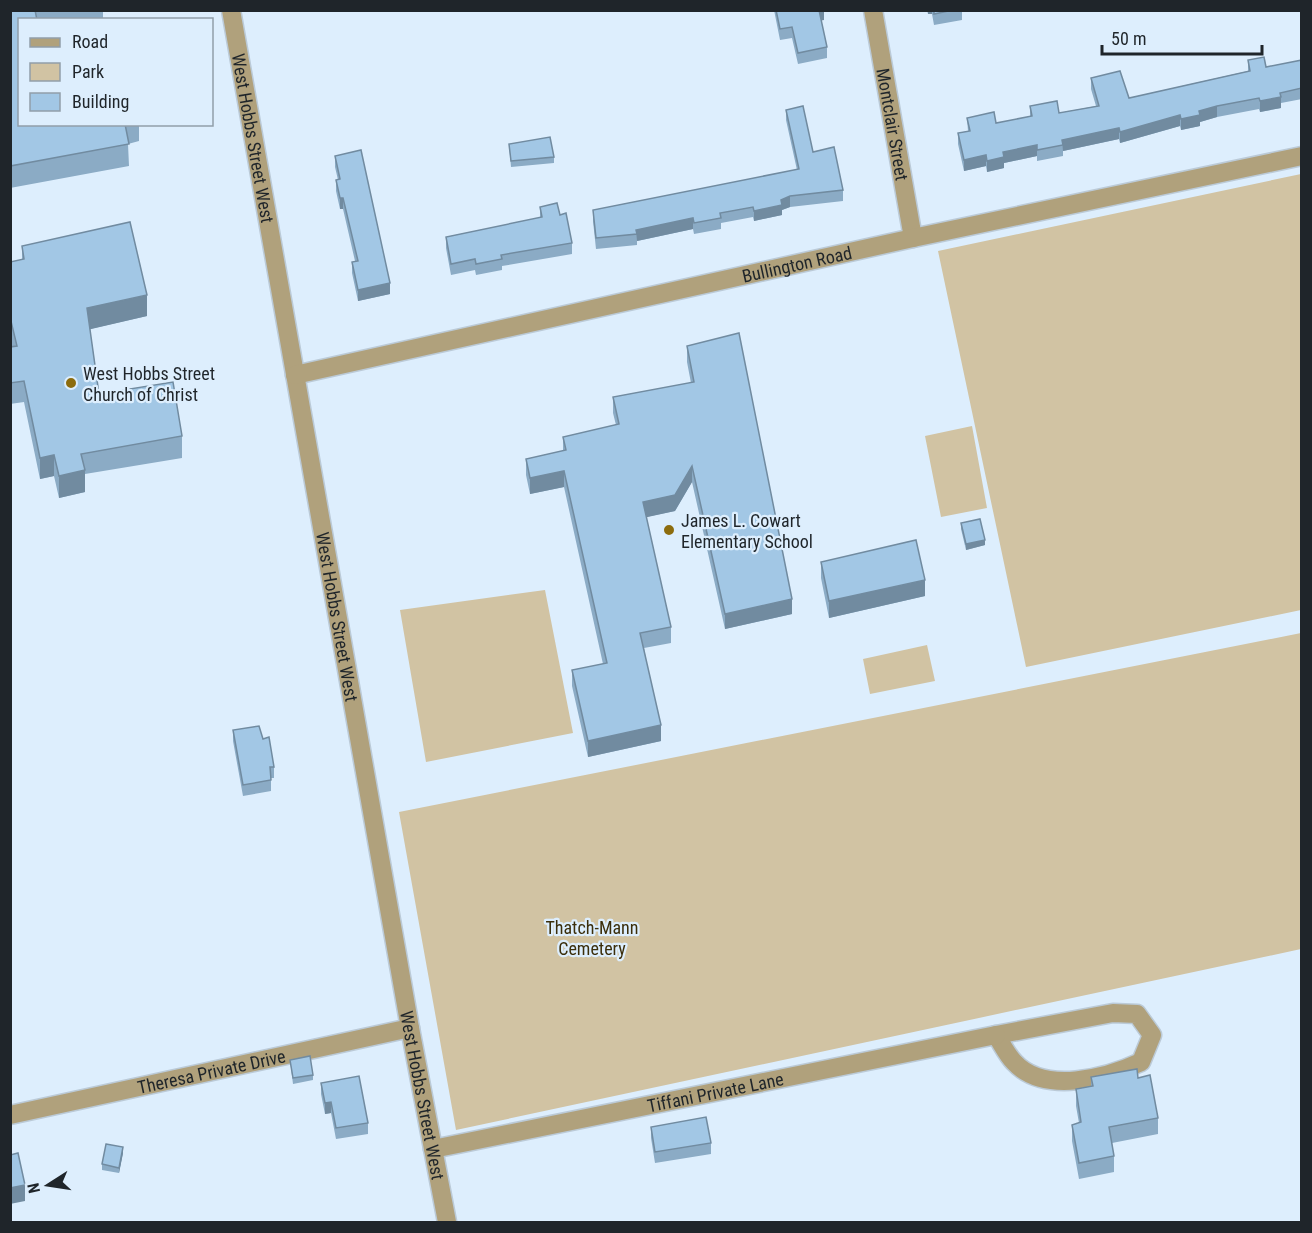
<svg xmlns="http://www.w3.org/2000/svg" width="1312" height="1233" viewBox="0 0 1312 1233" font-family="'Roboto Condensed',sans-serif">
  <rect width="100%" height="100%" fill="#ddeefd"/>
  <!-- green -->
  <path fill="#d1c3a3" d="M 1301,174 L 1301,610 L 1026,667 L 938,251 Z
    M 972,426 L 987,508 L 941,517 L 925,436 Z
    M 545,590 L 573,733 L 426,762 L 400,610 Z
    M 1301,633 L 1301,949 L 456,1130 L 399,812 Z
    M 927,645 L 935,681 L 870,694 L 863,659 Z"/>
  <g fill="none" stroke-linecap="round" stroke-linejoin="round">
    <defs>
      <g id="minor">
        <path id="s1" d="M 231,10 L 410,1028 L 447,1222"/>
        <path id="s2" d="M 873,10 L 913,238"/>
        <path id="s3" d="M 295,375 L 913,238 L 1302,156"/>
        <path d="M 1113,1013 L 1137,1014 L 1152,1035 L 1141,1062 C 1107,1078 1044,1095 1014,1062 C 1007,1055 1002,1044 996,1035 Z"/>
        <path id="s4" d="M 10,1115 L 410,1028"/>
        <path id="s5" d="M 433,1149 L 996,1035"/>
      </g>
    </defs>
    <!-- minor casing -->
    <use href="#minor" stroke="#bbcad7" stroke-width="21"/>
    <!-- minor -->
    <use href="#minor" stroke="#b0a17c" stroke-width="18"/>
  </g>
  <!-- wall -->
  <path fill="#8babc5" d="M 10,10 L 103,10 L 103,18 L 94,20 L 20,20 L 20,124 L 139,124 L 139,141 L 128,144 L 129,166 L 10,188 Z
    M 774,10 L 824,10 L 824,20 L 821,20 L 827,47 L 827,58 L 798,64 L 792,38 L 780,40 Z
    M 927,10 L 962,10 L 962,20 L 934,25 L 932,14 L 928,14 Z
    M 1248,60 L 1266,67 L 1302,60 L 1302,99 L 1281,103 L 1281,108 L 1260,112 L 1259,109 L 1217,117 L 1200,122 L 1200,126 L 1181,130 L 1180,126 L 1120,143 L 1119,139 L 1063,151 L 1063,156 L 1037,161 L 1037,156 L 1004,163 L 1004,168 L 987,172 L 986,166 L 964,171 L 958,144 L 958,133 L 968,131 L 967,118 L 996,123 L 1030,117 L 1030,106 L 1059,113 L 1096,106 L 1091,89 L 1091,78 L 1129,98 L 1248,71 Z
    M 786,110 L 813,152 L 843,190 L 843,201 L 790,207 L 782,210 L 782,215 L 754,221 L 753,217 L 721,223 L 721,229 L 694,234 L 693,229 L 637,241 L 637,245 L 596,249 L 593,221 L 593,210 L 797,170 L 786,120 Z
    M 509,144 L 554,157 L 554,163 L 511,167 Z
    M 335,156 L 390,294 L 358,301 L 352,273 L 352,262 L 355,261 L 343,209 L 340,209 L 336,191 L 336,180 L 338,180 L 335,167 Z
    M 540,207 L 560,215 L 572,243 L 572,254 L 502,266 L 502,270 L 476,275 L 475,270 L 451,275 L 446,248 L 446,237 L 540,218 Z
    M 22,246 L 147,316 L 90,329 L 99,394 L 182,436 L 182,458 L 85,474 L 85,492 L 59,498 L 54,476 L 40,479 L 24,402 L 10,404 L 10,347 L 12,347 L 10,338 L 10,262 L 22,260 Z
    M 687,346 L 792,614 L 725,629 L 692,482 L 675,511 L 646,517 L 671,627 L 671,643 L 644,648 L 661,741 L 588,757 L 572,686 L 572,670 L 603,664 L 564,487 L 530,494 L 526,475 L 526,459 L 563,451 L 563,437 L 616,425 L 613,413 L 613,397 L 691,383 L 687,362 Z
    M 961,523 L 985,545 L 966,550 L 961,529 Z
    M 821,562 L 925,596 L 829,618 L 821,578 Z
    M 233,730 L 263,739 L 274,767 L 274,778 L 271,778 L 271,791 L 243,796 L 233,741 Z
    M 290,1060 L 313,1075 L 313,1080 L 293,1084 Z
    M 1091,1077 L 1138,1078 L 1158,1118 L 1158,1134 L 1112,1143 L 1114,1156 L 1114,1172 L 1079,1179 L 1072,1141 L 1072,1125 L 1079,1123 L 1076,1106 L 1076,1089 L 1091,1086 Z
    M 321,1083 L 368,1123 L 368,1134 L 336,1139 L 331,1113 L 325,1114 L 321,1094 Z
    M 651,1127 L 711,1143 L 711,1154 L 655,1163 L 651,1138 Z
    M 123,1153 L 119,1173 L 102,1170 L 102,1164 Z"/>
  <!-- shaded-wall -->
  <path fill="#718ba0" d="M 819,10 L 824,10 L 824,20 L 819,21 Z
    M 928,10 L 932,10 L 932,14 L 928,14 Z
    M 1281,97 L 1281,108 L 1260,112 L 1260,101 Z
    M 1217,106 L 1217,117 L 1200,122 L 1200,126 L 1181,130 L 1181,119 L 1199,111 Z
    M 1180,115 L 1180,126 L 1120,143 L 1120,132 Z
    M 1119,128 L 1119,139 L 1063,151 L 1062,140 Z
    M 1037,145 L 1037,156 L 1004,163 L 1004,168 L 987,172 L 987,161 L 1003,152 Z
    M 986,155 L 986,166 L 964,171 L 964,160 Z
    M 790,196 L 790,207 L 782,210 L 782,215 L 754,221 L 754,211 Z
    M 340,198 L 343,198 L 343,209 L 340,209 Z
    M 693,218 L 693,229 L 637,241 L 636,230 Z
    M 390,283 L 390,294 L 358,301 L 358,290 Z
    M 147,295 L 147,316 L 87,330 L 87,308 Z
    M 54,455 L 54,476 L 40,479 L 40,458 Z
    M 692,466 L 692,482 L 675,511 L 643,518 L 643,502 Z
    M 85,470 L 85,492 L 59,498 L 59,476 Z
    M 564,471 L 564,487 L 530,494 L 530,478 Z
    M 985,540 L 985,545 L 966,550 L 966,544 Z
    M 925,580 L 925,596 L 829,618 L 829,601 Z
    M 792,599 L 792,614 L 725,629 L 725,614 Z
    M 661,725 L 661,741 L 588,757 L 588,741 Z
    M 331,1102 L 331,1113 L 325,1114 L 325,1103 Z
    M 123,1147 L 123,1153 L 119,1173 L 119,1168 Z
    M 25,1185 L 25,1201 L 10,1204 L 10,1188 Z"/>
  <!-- building -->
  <path fill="#a2c7e5" stroke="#718ba0" stroke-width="1.5" d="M 10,10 L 35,10 L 37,20 L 20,20 L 20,124 L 125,124 L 129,144 L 10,166 Z
    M 776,10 L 819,10 L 827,47 L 798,53 L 792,27 L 780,29 Z
    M 934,10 L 953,10 L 934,14 Z
    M 1264,57 L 1266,67 L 1302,60 L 1302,88 L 1280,93 L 1281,97 L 1260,101 L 1259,98 L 1217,106 L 1199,111 L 1200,115 L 1181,119 L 1180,115 L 1120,132 L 1119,128 L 1062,140 L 1063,145 L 1037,150 L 1037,145 L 1003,152 L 1004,157 L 987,161 L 986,155 L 964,160 L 958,133 L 970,131 L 967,118 L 994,112 L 996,123 L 1032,116 L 1030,106 L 1057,101 L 1059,113 L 1099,106 L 1091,78 L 1120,71 L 1129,98 L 1250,71 L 1248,60 Z
    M 803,106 L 813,152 L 834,147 L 843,190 L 790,196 L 781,200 L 782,205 L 754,211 L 753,207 L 720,213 L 721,218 L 694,223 L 693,218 L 636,230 L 637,234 L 596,238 L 593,210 L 799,169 L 786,110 Z
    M 550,137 L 554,157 L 511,161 L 509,144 Z
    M 361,150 L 390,283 L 358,290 L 352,262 L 358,261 L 343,198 L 340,198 L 336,180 L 340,179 L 335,156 Z
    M 557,203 L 560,215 L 566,213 L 572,243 L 501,255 L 502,259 L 476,264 L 475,259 L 451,264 L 446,237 L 542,217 L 540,207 Z
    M 130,222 L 147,295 L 87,308 L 99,394 L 173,382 L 182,436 L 81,454 L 85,470 L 59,476 L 54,455 L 40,458 L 24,381 L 10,383 L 10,347 L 17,346 L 10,317 L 10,262 L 24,259 L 22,246 Z
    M 739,333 L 792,599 L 725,614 L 692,466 L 675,495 L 643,502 L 671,627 L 640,633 L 661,725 L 588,741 L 572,670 L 607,663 L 564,471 L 530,478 L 526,459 L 566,450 L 563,437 L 619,424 L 613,397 L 694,382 L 687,346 Z
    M 980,519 L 985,540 L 966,544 L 961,523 Z
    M 916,540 L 925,580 L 829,601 L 821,562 Z
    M 259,726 L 263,739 L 269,737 L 274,767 L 270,767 L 271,780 L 243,785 L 233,730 Z
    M 310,1056 L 313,1075 L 293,1078 L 290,1060 Z
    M 1137,1069 L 1138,1078 L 1150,1075 L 1158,1118 L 1109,1127 L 1114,1156 L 1079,1163 L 1072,1125 L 1081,1122 L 1076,1089 L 1093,1086 L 1091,1077 Z
    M 359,1076 L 368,1123 L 336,1128 L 331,1102 L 325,1103 L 321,1083 Z
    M 706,1117 L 711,1143 L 655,1152 L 651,1127 Z
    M 106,1144 L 123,1147 L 119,1168 L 102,1164 Z
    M 18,1153 L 25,1185 L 10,1188 L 10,1155 Z"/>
  <!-- markers -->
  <g fill="#8c6c0e" stroke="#ddeefd" stroke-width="2">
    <circle cx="71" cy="383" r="6"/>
    <circle cx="669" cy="530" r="6"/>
  </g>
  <g text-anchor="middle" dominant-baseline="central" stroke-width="4.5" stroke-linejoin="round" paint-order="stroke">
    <!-- street labels -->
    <g font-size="18" fill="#1f252a" stroke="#ddeefd">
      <text stroke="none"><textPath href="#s2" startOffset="116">Montclair Street</textPath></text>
      <text stroke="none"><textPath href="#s1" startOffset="130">West Hobbs Street West</textPath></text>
      <text stroke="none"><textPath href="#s3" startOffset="514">Bullington Road</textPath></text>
      <text stroke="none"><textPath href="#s1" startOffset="616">West Hobbs Street West</textPath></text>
      <text stroke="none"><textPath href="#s4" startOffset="206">Theresa Private Drive</textPath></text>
      <text stroke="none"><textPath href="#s5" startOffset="288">Tiffani Private Lane</textPath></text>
      <text stroke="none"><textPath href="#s1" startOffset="1102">West Hobbs Street West</textPath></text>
    </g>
    <!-- poi labels -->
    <g font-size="18" fill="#1f252a" stroke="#ddeefd" text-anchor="start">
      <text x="83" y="373">West Hobbs Street<tspan x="83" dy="21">Church of Christ</tspan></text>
      <text x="681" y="520">James L. Cowart<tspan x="681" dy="21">Elementary School</tspan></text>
    </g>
    <!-- park labels -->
    <g font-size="18" fill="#3b2e0b" stroke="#ddeefd">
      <text x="592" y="927">Thatch-Mann<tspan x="592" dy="21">Cemetery</tspan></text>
    </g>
  </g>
  <!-- border -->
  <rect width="1312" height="1233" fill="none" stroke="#1f252a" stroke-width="24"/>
  <!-- legend -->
  <rect x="18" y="18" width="195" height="108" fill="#ddeefd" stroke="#919ea9" stroke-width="1.5"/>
  <rect x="30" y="38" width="30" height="9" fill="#b0a17c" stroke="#919ea9" stroke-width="1.5"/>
  <text x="72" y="48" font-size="18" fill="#1f252a">Road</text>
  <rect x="30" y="63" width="30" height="18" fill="#d1c3a3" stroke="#919ea9" stroke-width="1.5"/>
  <text x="72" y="78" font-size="18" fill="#1f252a">Park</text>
  <rect x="30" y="93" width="30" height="18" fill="#a2c7e5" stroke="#919ea9" stroke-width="1.5"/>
  <text x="72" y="108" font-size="18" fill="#1f252a">Building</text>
  <!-- north arrow -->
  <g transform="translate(48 1185) rotate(258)" stroke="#ddeefd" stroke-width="4.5" paint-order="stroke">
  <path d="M0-4.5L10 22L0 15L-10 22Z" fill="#1f252a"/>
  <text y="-9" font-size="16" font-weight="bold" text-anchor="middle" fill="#1f252a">N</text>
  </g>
  <!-- scale -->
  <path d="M1102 45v9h160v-9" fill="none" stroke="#1f252a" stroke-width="3"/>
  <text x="1111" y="45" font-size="18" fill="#1f252a" stroke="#ddeefd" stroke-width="4.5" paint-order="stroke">50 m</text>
</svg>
